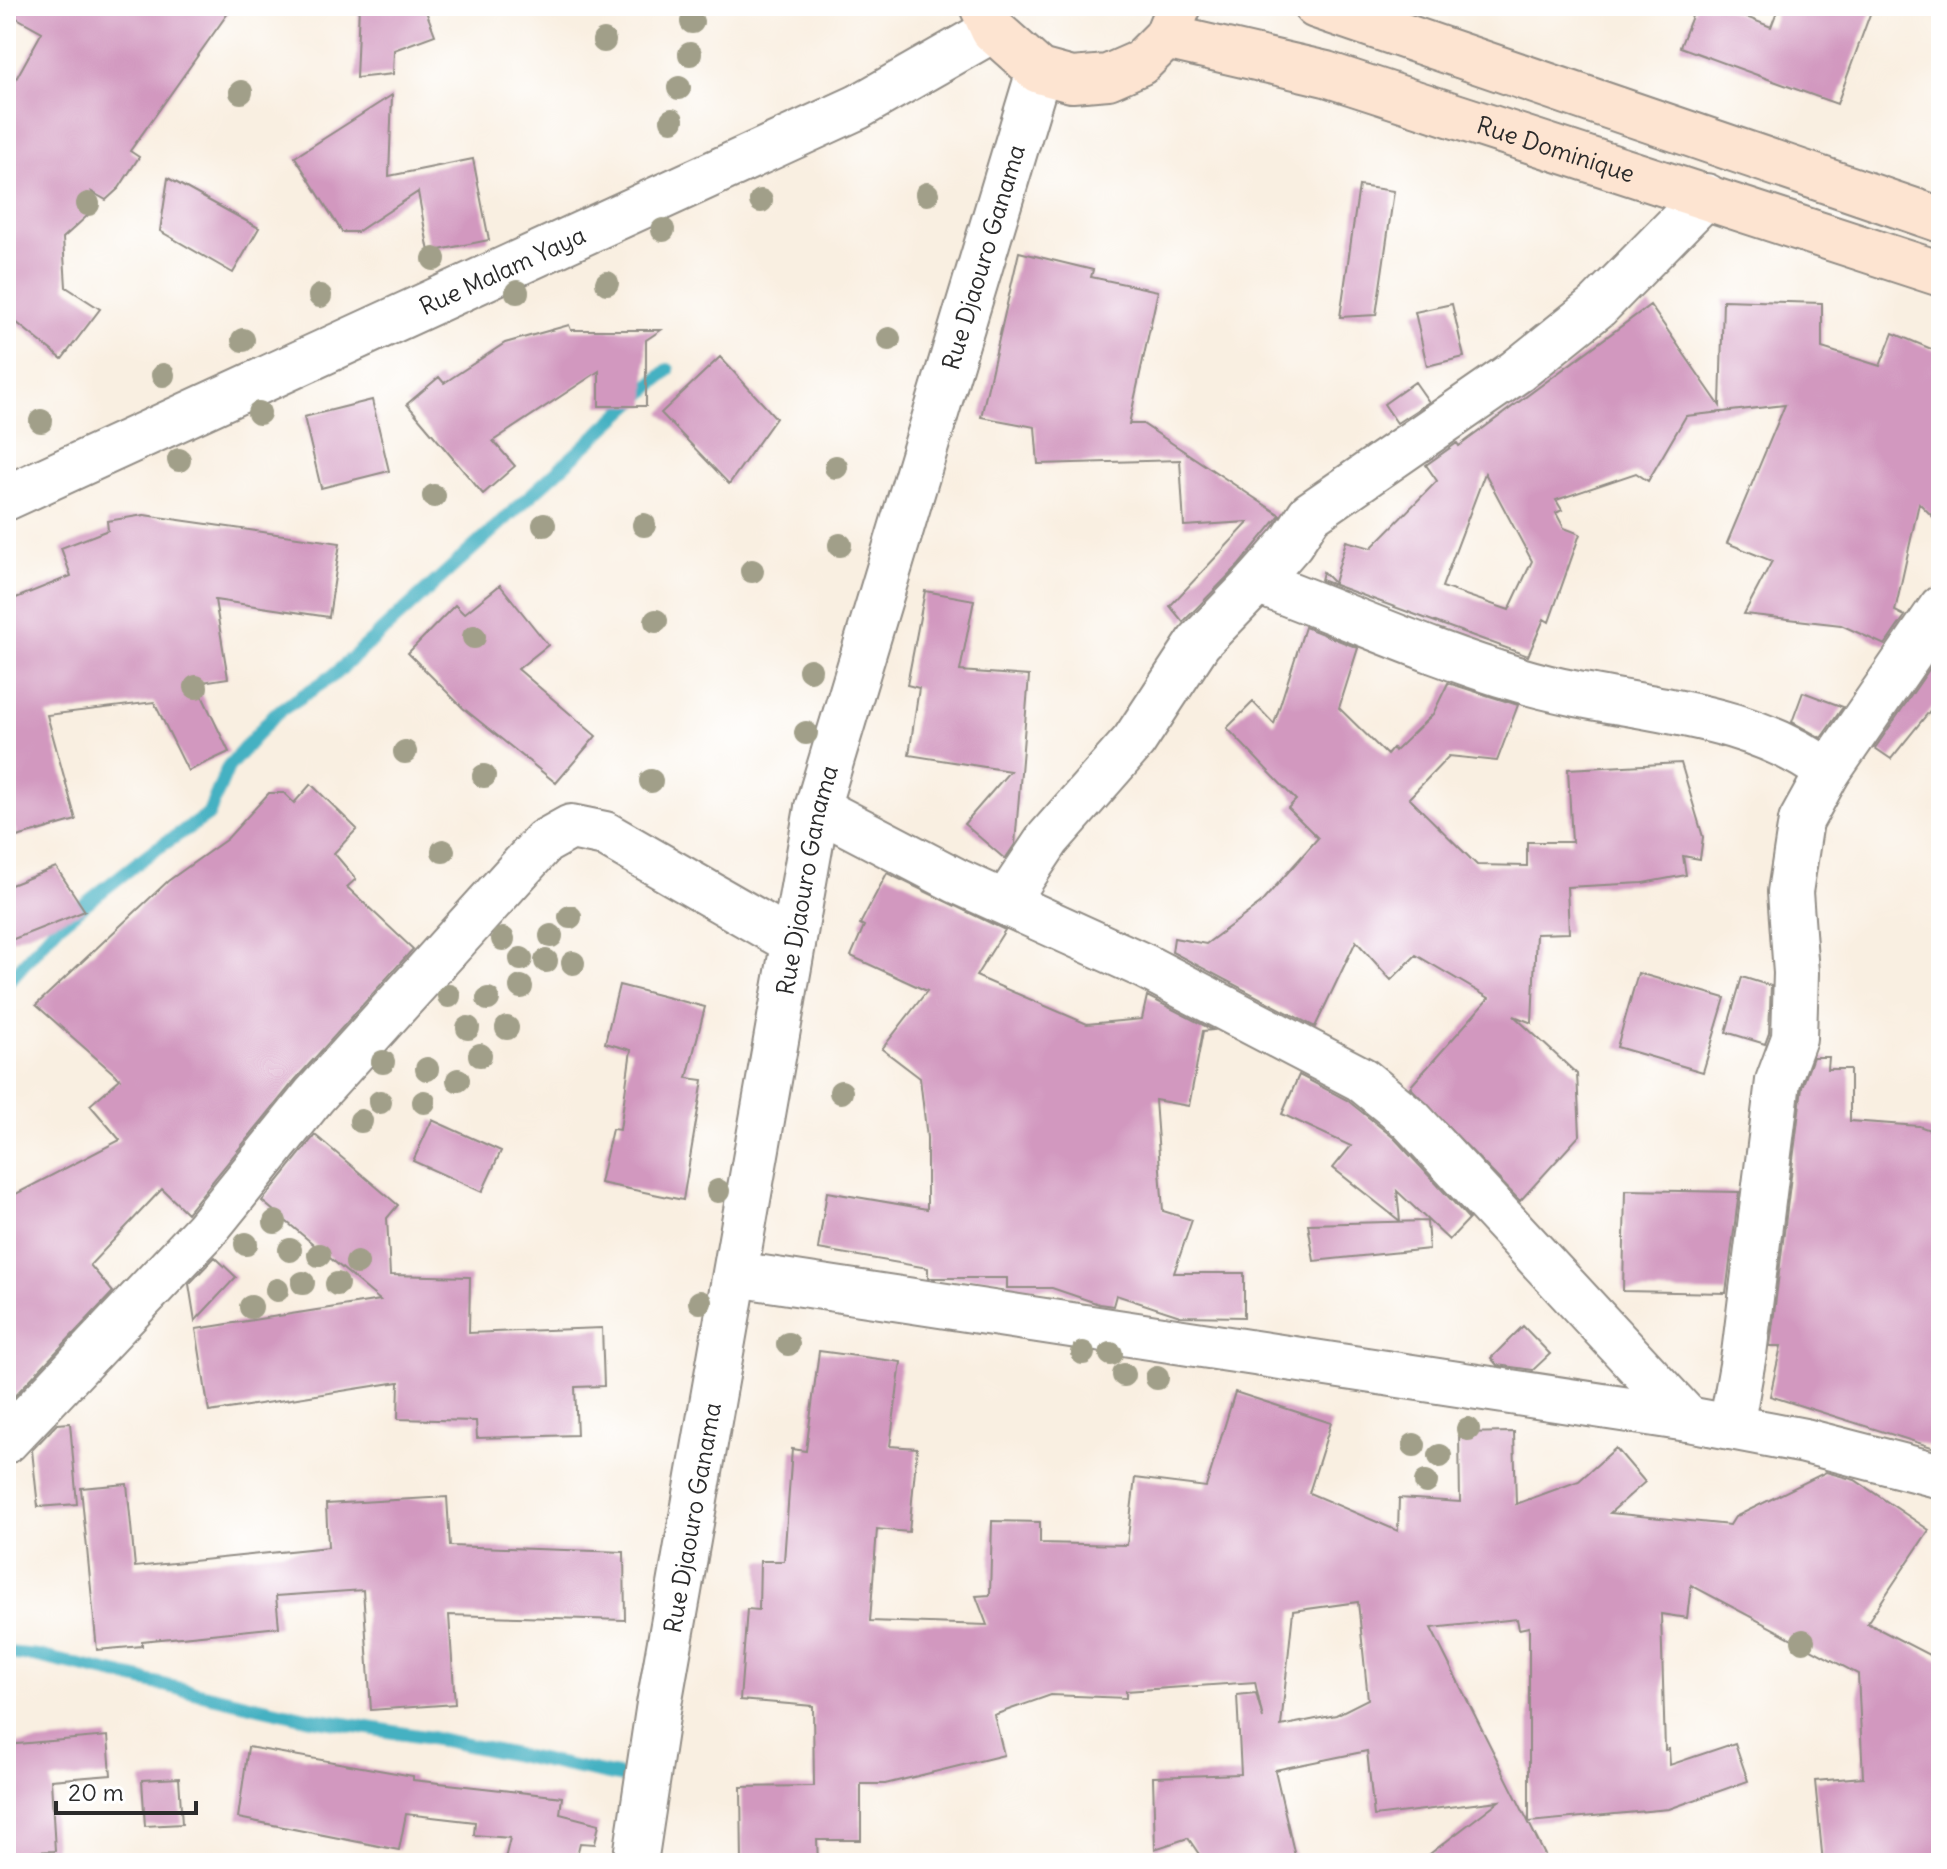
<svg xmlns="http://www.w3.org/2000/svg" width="1947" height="1869" viewBox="0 0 1947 1869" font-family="Delius,sans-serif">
  <rect width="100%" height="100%" fill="#fff"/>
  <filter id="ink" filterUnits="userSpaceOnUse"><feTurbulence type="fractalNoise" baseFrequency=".0125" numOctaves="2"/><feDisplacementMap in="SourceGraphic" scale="16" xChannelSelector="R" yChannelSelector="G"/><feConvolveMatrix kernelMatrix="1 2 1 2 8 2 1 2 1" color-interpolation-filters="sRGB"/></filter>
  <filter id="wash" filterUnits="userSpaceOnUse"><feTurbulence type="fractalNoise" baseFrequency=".006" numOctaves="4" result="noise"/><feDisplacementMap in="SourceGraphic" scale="32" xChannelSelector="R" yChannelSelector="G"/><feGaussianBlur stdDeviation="1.8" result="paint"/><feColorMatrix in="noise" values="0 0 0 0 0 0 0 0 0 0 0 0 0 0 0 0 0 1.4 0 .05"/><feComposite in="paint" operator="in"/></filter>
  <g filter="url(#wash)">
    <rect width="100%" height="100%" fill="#f9efe1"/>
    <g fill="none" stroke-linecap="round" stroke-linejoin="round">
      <!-- stream -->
      <path stroke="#45b1c2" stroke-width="14" d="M 6,984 L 57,926 L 150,853 L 208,815 L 228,767 L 275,714 L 334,675 L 668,370
        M 6,1653 L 38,1656 L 307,1718 L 443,1740 L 642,1781"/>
    </g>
    <g id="blocks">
      <!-- building -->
      <path fill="#d298bf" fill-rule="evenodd" d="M 6,6 L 233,6 L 130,151 L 139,157 L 119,188 L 106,200 L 92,192 L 98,206 L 63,238 L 66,287 L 100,309 L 62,359 L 6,314 L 6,97 L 42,32 L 6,12 Z
        M 359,6 L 424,6 L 435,35 L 394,50 L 393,74 L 356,78 Z
        M 1696,6 L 1719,6 L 1771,27 L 1779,6 L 1873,6 L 1837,104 L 1680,47 Z
        M 392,95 L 389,176 L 473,159 L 489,240 L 429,252 L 418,192 L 357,232 L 342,232 L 295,157 Z
        M 168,178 L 259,228 L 233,273 L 160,231 Z
        M 1359,186 L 1394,191 L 1376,315 L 1340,317 Z
        M 1019,252 L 1093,270 L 1091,277 L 1158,291 L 1129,424 L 1143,424 L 1280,515 L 1239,565 L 1183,622 L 1170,606 L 1249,522 L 1184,526 L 1180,460 L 1038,464 L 1035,427 L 981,417 Z
        M 1723,300 L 1822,303 L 1822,348 L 1880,366 L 1893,333 L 1941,353 L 1941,525 L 1919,503 L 1895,611 L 1905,616 L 1885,645 L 1841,625 L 1744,614 L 1772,561 L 1727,543 L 1785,405 L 1686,416 L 1648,481 L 1636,473 L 1556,500 L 1562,510 L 1556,513 L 1564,528 L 1580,534 L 1549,622 L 1544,619 L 1528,656 L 1321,580 L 1323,572 L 1334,583 L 1346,541 L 1371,548 L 1437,481 L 1426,465 L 1457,443 L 1459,446 L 1650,305 L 1720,406 ZM 1485,473 L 1532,561 L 1509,610 L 1442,587 Z
        M 1452,304 L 1464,357 L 1427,366 L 1415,312 Z
        M 569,325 L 571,330 L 661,330 L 646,340 L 646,406 L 599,406 L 599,371 L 493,441 L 515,466 L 483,494 L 407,404 L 439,377 L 444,383 L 505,343 Z
        M 720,357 L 776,418 L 729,484 L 661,413 Z
        M 1415,382 L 1429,402 L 1397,423 L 1384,404 Z
        M 372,400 L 389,471 L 321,488 L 304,417 Z
        M 144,515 L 340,543 L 329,617 L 215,600 L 228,678 L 196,683 L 229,752 L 188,771 L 154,702 L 47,715 L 76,820 L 17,837 L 6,799 L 6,602 L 71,576 L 61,548 L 108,530 L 107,521 Z
        M 500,585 L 548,645 L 518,669 L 596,736 L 556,783 L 463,708 L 408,653 L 455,605 L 464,614 Z
        M 925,591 L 974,600 L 960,671 L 1029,676 L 1015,844 L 1005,859 L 964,824 L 1010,771 L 909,755 L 919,688 L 907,685 Z
        M 1305,627 L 1358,648 L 1339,708 L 1387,755 L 1393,748 L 1395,751 L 1433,714 L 1448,683 L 1518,705 L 1497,761 L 1449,756 L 1409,798 L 1477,865 L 1527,866 L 1527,842 L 1572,842 L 1568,769 L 1681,763 L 1703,837 L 1700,859 L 1683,856 L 1686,875 L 1643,883 L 1567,887 L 1569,933 L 1536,934 L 1532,1023 L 1514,1016 L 1577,1074 L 1580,1135 L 1520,1201 L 1410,1087 L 1489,998 L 1416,955 L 1391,980 L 1356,941 L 1315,1027 L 1172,952 L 1174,938 L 1206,944 L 1260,904 L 1318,838 L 1288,808 L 1296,800 L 1227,728 L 1253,702 L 1274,724 Z
        M 1941,652 L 1941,697 L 1891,759 L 1875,748 Z
        M 1803,692 L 1843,707 L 1821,738 L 1792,722 Z
        M 311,784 L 357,829 L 334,853 L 356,879 L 347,887 L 413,949 L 295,1080 L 187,1213 L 162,1189 L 90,1265 L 113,1292 L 6,1405 L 6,1199 L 120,1140 L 90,1105 L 120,1079 L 36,1005 L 168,881 L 227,839 L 269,793 L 284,793 L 294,803 Z
        M 56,867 L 85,911 L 6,942 L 6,887 Z
        M 887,873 L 1005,930 L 976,976 L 1087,1024 L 1142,1019 L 1147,996 L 1213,1030 L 1203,1031 L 1189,1106 L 1155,1100 L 1163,1211 L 1192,1220 L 1174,1273 L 1244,1273 L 1244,1317 L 1180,1316 L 1116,1295 L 1113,1306 L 1099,1304 L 1052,1288 L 1007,1288 L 1007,1278 L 928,1278 L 928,1268 L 818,1249 L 827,1192 L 927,1209 L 927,1138 L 920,1078 L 882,1049 L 927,991 L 851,956 L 864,926 L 860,924 Z
        M 1638,973 L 1725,998 L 1703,1072 L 1617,1047 Z
        M 1742,977 L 1771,986 L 1769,1033 L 1765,1044 L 1726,1032 Z
        M 619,985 L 705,1007 L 687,1078 L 703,1080 L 683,1200 L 600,1183 L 612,1129 L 620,1130 L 631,1050 L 605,1043 Z
        M 1813,1057 L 1829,1057 L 1828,1069 L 1850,1069 L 1850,1121 L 1919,1126 L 1941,1134 L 1941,1450 L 1770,1396 L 1781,1346 L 1770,1346 L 1802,1087 Z
        M 1299,1075 L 1347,1100 L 1394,1138 L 1469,1219 L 1449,1240 L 1397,1191 L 1400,1221 L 1333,1168 L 1351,1146 L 1282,1114 Z
        M 432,1120 L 501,1151 L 482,1192 L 413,1161 Z
        M 315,1135 L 398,1205 L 387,1218 L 390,1275 L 470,1277 L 469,1333 L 602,1328 L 604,1386 L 575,1387 L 577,1435 L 477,1438 L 476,1421 L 398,1419 L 399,1382 L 209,1412 L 196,1329 L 380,1300 L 262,1201 Z
        M 1625,1190 L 1739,1192 L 1726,1293 L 1623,1291 Z
        M 1427,1221 L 1429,1249 L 1314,1261 L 1308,1224 Z
        M 215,1257 L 236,1277 L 195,1321 L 189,1284 Z
        M 1523,1326 L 1550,1354 L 1533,1370 L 1497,1365 L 1491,1358 Z
        M 819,1351 L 901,1362 L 890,1446 L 917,1448 L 909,1532 L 877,1529 L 870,1621 L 987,1625 L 976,1596 L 990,1595 L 992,1521 L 1040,1522 L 1040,1543 L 1127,1545 L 1135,1478 L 1206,1487 L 1235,1392 L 1331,1423 L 1309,1493 L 1398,1531 L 1399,1498 L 1460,1502 L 1459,1433 L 1514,1432 L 1516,1504 L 1579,1481 L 1616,1448 L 1645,1482 L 1610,1513 L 1730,1525 L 1735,1517 L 1826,1472 L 1855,1480 L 1929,1530 L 1867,1623 L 1941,1661 L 1941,1863 L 1823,1863 L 1815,1781 L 1863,1777 L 1858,1674 L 1691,1585 L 1687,1618 L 1661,1614 L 1665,1750 L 1669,1749 L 1670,1765 L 1735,1743 L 1748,1781 L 1669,1809 L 1529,1822 L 1529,1627 L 1519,1629 L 1517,1619 L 1431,1628 L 1549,1863 L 1418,1863 L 1499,1801 L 1374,1816 L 1367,1751 L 1275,1770 L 1295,1856 L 1266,1863 L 1205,1863 L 1188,1838 L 1155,1849 L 1153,1777 L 1241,1774 L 1237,1695 L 1256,1693 L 1263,1719 L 1255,1682 L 1126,1691 L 1126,1698 L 1051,1695 L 994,1715 L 1004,1755 L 885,1784 L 861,1784 L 861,1840 L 817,1840 L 818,1863 L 742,1863 L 741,1787 L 814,1786 L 813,1706 L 740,1700 L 747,1609 L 759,1610 L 760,1561 L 784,1561 L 792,1449 L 806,1451 ZM 1358,1602 L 1368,1699 L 1336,1715 L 1281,1726 L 1293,1611 Z
        M 70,1423 L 77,1504 L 38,1507 L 32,1450 L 57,1424 Z
        M 127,1484 L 135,1567 L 328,1547 L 326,1504 L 447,1497 L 450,1546 L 624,1552 L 625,1620 L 449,1615 L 455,1704 L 371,1710 L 363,1590 L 276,1596 L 279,1627 L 142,1641 L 142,1646 L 97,1650 L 81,1488 Z
        M 108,1736 L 111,1775 L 51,1780 L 55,1851 L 6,1853 L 6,1745 Z
        M 248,1747 L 413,1776 L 413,1780 L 562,1797 L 560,1814 L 599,1824 L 595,1844 L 580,1843 L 575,1863 L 504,1863 L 510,1838 L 474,1835 L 475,1822 L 406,1814 L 399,1850 L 238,1818 Z
        M 179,1778 L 182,1824 L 145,1826 L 142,1780 Z"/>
    </g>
  </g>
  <g filter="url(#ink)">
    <use href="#blocks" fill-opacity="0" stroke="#928d86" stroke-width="2"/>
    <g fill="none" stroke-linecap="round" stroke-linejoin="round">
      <defs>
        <g id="street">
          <path d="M 1706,196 L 1598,306 L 1517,371 L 1310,514 L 1291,543 L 1257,582 C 1344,614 1431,654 1520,680 C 1622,711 1741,706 1828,772"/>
          <path id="s1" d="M 6,498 L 858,107 L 993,30"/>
          <path d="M 817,808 L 957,881 L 1144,966 L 1361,1079 L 1411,1120 L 1688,1419"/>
          <path d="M 1006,902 L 1048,839 L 1134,741 L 1199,642 L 1257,582"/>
          <path d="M 736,1274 L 1688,1419 L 1805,1441 L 1941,1476"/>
          <path d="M 1731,1427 L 1744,1354 L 1778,1081 L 1794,1038 L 1796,973 L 1790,892 L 1801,821 L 1828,772 L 1941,608"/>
          <path d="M 6,1441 L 205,1231 L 314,1096 L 544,842 L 571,827 L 605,834 L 793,942"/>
          <path id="s2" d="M 635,1863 L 658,1710 L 817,808 L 1039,71"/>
        </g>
        <g id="secondary">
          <path d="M 982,6 L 993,30 L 1039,71 L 1072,80 L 1108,77 L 1140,63 L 1166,37 L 1179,6"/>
          <path d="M 1316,6 L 1941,220"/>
          <path id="s3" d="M 1166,37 L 1326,74 L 1941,274"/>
        </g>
      </defs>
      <!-- street casing -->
      <use href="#street" stroke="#928d86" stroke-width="48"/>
      <!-- secondary casing -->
      <use href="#secondary" stroke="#928d86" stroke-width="48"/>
      <!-- street -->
      <use href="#street" stroke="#fff" stroke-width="44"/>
      <!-- secondary -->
      <use href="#secondary" stroke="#fde4d1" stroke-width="44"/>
    </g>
    <!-- trees -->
    <g fill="#a19f89">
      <circle cx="692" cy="22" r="12"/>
      <circle cx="604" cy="41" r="12"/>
      <circle cx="690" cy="54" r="12"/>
      <circle cx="679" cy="88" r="12"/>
      <circle cx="241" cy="92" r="12"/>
      <circle cx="672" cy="120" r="12"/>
      <circle cx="927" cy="194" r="12"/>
      <circle cx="761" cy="201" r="12"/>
      <circle cx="88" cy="204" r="12"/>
      <circle cx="663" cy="230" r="12"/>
      <circle cx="434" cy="259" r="12"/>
      <circle cx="607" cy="283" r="12"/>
      <circle cx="517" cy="292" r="12"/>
      <circle cx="320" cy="296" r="12"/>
      <circle cx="889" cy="339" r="12"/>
      <circle cx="243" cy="340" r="12"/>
      <circle cx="163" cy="375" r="12"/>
      <circle cx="259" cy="413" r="12"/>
      <circle cx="41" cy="421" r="12"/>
      <circle cx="179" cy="460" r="12"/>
      <circle cx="836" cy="467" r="12"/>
      <circle cx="434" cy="496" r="12"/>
      <circle cx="544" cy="525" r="12"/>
      <circle cx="644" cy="525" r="12"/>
      <circle cx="840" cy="545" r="12"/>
      <circle cx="752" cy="571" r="12"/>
      <circle cx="656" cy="621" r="12"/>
      <circle cx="474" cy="637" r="12"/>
      <circle cx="810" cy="670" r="12"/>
      <circle cx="196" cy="687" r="12"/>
      <circle cx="806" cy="733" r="12"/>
      <circle cx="405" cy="752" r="12"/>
      <circle cx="484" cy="776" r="12"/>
      <circle cx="651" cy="781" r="12"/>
      <circle cx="443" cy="851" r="12"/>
      <circle cx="570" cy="917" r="12"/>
      <circle cx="551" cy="936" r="12"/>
      <circle cx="503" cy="939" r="12"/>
      <circle cx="521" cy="959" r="12"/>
      <circle cx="546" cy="961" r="12"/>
      <circle cx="573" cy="963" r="12"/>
      <circle cx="521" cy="987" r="12"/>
      <circle cx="449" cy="996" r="12"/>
      <circle cx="488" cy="999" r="12"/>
      <circle cx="468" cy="1028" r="12"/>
      <circle cx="507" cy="1028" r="12"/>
      <circle cx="480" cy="1055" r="12"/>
      <circle cx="383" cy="1062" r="12"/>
      <circle cx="427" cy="1069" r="12"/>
      <circle cx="458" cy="1080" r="12"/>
      <circle cx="841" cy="1092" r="12"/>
      <circle cx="380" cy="1102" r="12"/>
      <circle cx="424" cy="1102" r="12"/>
      <circle cx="361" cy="1121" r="12"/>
      <circle cx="718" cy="1191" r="12"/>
      <circle cx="275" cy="1222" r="12"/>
      <circle cx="246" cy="1244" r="12"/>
      <circle cx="290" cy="1250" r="12"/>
      <circle cx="319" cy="1255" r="12"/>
      <circle cx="357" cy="1263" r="12"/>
      <circle cx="303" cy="1283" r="12"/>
      <circle cx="337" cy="1284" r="12"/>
      <circle cx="277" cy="1290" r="12"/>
      <circle cx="700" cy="1302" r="12"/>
      <circle cx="251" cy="1307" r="12"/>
      <circle cx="788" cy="1344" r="12"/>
      <circle cx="1083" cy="1353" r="12"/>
      <circle cx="1111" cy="1354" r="12"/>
      <circle cx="1124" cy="1375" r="12"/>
      <circle cx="1157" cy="1378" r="12"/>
      <circle cx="1468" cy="1429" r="12"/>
      <circle cx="1414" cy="1445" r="12"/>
      <circle cx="1440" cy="1456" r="12"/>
      <circle cx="1426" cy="1482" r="12"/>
      <circle cx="1803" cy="1641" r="12"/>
    </g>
  </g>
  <g text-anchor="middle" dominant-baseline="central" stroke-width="7" stroke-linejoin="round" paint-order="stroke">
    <!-- street labels -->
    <g font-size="24" fill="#2b2b2b" stroke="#fff">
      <text stroke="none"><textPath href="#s3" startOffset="406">Rue Dominique</textPath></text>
      <text stroke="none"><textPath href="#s2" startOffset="1646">Rue Djaouro Ganama</textPath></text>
      <text stroke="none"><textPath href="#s1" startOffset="546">Rue Malam Yaya</textPath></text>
      <text stroke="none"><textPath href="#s2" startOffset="998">Rue Djaouro Ganama</textPath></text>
      <text stroke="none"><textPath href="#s2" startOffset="350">Rue Djaouro Ganama</textPath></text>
    </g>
  </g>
  <!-- margin -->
  <rect width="1947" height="1869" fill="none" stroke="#fff" stroke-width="32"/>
  <!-- scale -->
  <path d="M56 1801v12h140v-12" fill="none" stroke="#2b2b2b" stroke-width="4"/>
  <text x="68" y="1801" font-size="24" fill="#2b2b2b" stroke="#ffffff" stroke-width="6" paint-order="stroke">20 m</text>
</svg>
